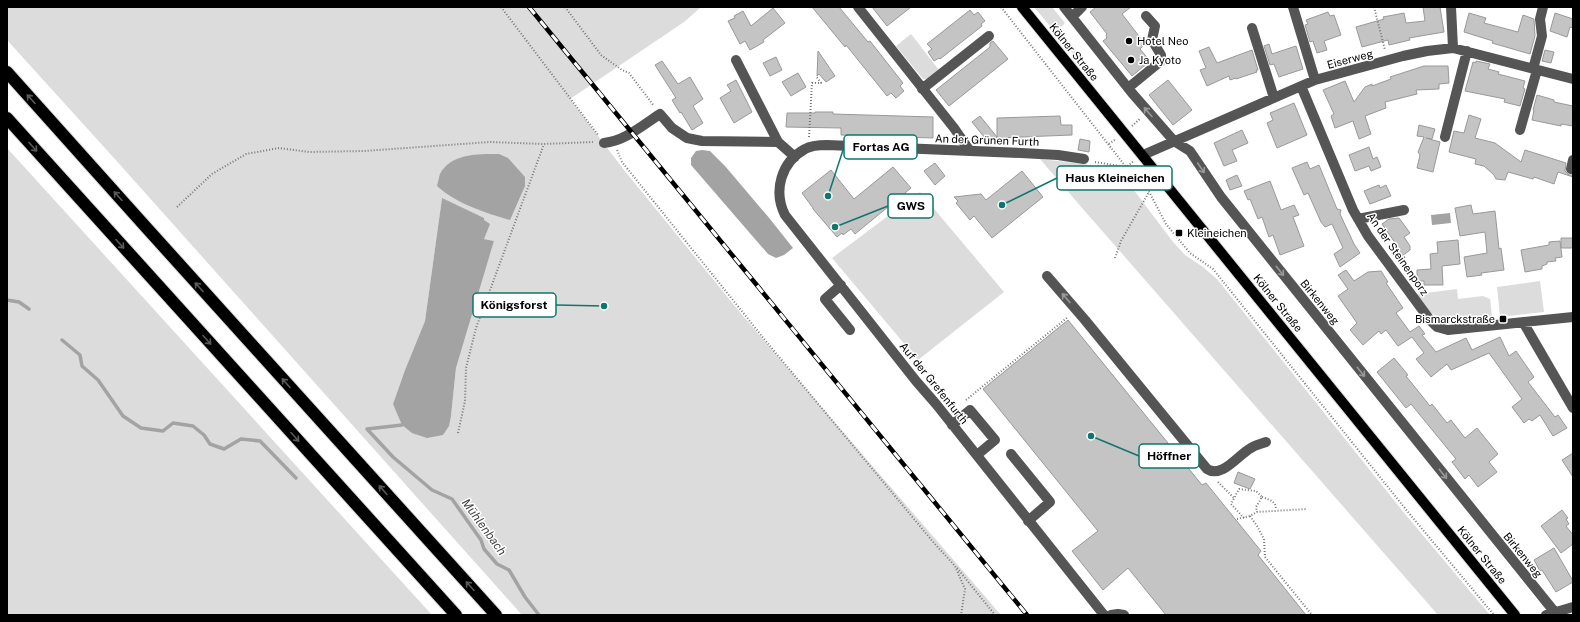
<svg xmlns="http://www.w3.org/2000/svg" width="1580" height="622" viewBox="0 0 1580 622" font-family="'Public Sans',sans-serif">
  <rect width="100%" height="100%" fill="#fff"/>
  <!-- green -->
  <path fill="#dcdcdc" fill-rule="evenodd" d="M 7,7 L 701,7 L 684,22 L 570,99 L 624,170 L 743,316 L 1001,615 L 522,615 L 114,158 L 7,40 ZM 442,198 L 484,239 L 494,241 L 456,368 L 451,416 L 393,404 L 405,370 L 425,321 Z
    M 1034,7 L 1052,7 L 1065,23 L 1059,29 L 1079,55 L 1076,57 Z
    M 911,34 L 939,70 L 928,79 L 923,79 L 896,46 Z
    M 7,148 L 432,615 L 7,615 Z
    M 1040,159 L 1084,164 L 1121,173 L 1173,242 L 1185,255 L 1203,267 L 1217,279 L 1405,514 L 1490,615 L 1438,615 L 1083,209 Z
    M 920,192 L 1004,292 L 918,360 L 832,258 Z
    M 1540,281 L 1544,312 L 1500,317 L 1497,287 Z
    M 1457,289 L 1458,299 L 1483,296 L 1490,299 L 1492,316 L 1489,320 C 1471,323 1448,326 1433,314 C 1426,310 1422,301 1417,294 Z"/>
  <!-- water -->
  <path fill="#a3a3a3" d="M 702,150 L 710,151 L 725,166 L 770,219 L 793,248 L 784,255 L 776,258 L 768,254 L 691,165 L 691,158 L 696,151 Z
    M 499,154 L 508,158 L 525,177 L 525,186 L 510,220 C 486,213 455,203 437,186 C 438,182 439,177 440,174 C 451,153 479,154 499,154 Z
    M 442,198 L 484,218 L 484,220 L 490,224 L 484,239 L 494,241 L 456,368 L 451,416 L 449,426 L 443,435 L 427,438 L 412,433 L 402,425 L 393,404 L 405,370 L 425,321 Z
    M 1450,213 L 1451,223 L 1432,225 L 1431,215 Z"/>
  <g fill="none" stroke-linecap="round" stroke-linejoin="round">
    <!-- stream -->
    <path stroke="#a3a3a3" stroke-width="3.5" d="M 7,300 L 19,302 L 29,309
      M 62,340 L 80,355 L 82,366 L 98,380 L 123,416 L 141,428 L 163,431 L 173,423 L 193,426 L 204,435 L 210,444 L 224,449 L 241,439 L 260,441 L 296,478
      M 402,425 L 367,429 L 393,457 L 432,490 L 452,499 L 481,540 L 484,549 L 497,564 L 509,570 L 525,597 L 539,615"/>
  </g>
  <!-- building -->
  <path fill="#c4c4c4" stroke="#999" d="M 812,7 L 839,7 L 868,42 L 870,41 L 903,83 L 900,86 L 904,91 L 896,98 L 891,93 L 887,96 L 846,45 L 845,47 Z
    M 872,7 L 911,7 L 887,26 Z
    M 1096,7 L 1131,7 L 1122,14 L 1145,44 L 1140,49 L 1150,61 L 1132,76 L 1103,41 L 1107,38 L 1106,35 L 1107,34 L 1090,12 Z
    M 1423,7 L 1440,7 L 1444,32 L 1409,38 L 1410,40 L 1389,45 L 1388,40 L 1362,47 L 1356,27 L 1384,19 L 1383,17 L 1404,13 L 1406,23 L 1425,21 Z
    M 773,8 L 785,23 L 763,40 L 764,42 L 750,50 L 745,41 L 740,44 L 728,21 L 735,18 L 734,16 L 743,11 L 751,26 Z
    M 970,10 L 974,15 L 978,12 L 985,21 L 981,24 L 982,26 L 940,59 L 939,58 L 934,61 L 928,52 L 932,49 L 927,44 Z
    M 1328,12 L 1330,16 L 1334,15 L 1341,35 L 1324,41 L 1327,50 L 1317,53 L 1313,41 L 1310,42 L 1305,25 L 1308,24 L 1306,20 Z
    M 1469,13 L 1486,18 L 1484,23 L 1518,32 L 1523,15 L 1534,19 L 1535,36 L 1530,54 L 1492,43 L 1493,41 L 1464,32 Z
    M 1555,13 L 1573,19 L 1573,28 L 1570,27 L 1567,37 L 1550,31 Z
    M 993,41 L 1008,59 L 949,106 L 936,90 L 990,47 L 990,43 Z
    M 1269,44 L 1272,54 L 1296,46 L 1303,69 L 1279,77 L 1274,64 L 1270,65 L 1264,46 Z
    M 1209,47 L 1217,63 L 1252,50 L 1258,70 L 1256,70 L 1257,72 L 1236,79 L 1236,78 L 1230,80 L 1229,76 L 1207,86 L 1200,70 L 1206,68 L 1199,51 Z
    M 1545,50 L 1554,52 L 1551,63 L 1542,61 Z
    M 818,51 L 835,76 L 826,82 L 819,74 L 817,76 Z
    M 776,57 L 782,70 L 770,76 L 763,63 Z
    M 662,61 L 678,84 L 690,77 L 703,99 L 693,106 L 703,123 L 692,130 L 681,112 L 680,113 L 672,100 L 676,98 L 655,65 Z
    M 1476,61 L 1490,64 L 1488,69 L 1499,72 L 1498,74 L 1525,81 L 1523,88 L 1525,89 L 1520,106 L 1504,102 L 1505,99 L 1465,91 L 1473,62 L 1476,63 Z
    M 1424,66 L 1448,66 L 1449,83 L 1439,84 L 1439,89 L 1416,90 L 1417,94 L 1385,102 L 1386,108 L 1365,116 L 1371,134 L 1359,139 L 1353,121 L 1335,128 L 1331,116 L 1334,114 L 1323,90 L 1345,81 L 1354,102 L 1365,87 L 1372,84 L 1372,86 L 1391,79 L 1390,77 Z
    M 798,73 L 806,87 L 791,96 L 782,82 Z
    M 736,80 L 752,112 L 734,123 L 720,98 L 731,91 L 727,85 Z
    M 1168,80 L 1192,110 L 1173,125 L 1149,95 Z
    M 1537,95 L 1554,100 L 1554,102 L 1573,106 L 1573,126 L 1561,124 L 1561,126 L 1532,120 L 1534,110 L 1533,110 Z
    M 1294,103 L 1307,135 L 1277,148 L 1267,123 L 1273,120 L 1270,113 Z
    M 815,112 L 833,112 L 833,114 L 933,117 L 933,138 L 841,135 L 841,128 L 786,127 L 787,113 L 815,113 Z
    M 1469,115 L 1481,119 L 1475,138 L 1495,143 L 1521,162 L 1525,150 L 1566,163 L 1565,171 L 1569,175 L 1573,175 L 1573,177 L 1558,172 L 1554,184 L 1534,177 L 1533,179 L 1508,172 L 1505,180 L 1496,179 L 1494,175 L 1484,166 L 1475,164 L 1476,159 L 1449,152 L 1454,131 L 1464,133 Z
    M 980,116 L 997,137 L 989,143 L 972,122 Z
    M 1060,116 L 1061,125 L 1072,125 L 1072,135 L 997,138 L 997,118 Z
    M 1419,125 L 1435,129 L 1432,139 L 1426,138 L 1440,142 L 1433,172 L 1417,168 L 1420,155 L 1418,152 L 1424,137 L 1417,136 Z
    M 1242,130 L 1248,143 L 1232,150 L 1237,161 L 1224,166 L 1214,143 Z
    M 1080,139 L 1090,141 L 1089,152 L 1078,150 Z
    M 1369,147 L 1373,159 L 1377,157 L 1381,167 L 1371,171 L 1369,166 L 1355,171 L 1349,155 Z
    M 1307,162 L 1310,169 L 1319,165 L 1337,209 L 1341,210 L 1340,214 L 1354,244 L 1360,253 L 1340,267 L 1334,254 L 1343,248 L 1332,224 L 1325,227 L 1321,222 L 1308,193 L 1304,195 L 1292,168 Z
    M 935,163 L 945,176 L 935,185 L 924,171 Z
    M 893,167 L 911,188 L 855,234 L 851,229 L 843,235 L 842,233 L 837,237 L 813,209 L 813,208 L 802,193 L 831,170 L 854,199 Z
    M 1022,171 L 1043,197 L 992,238 L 974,216 L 970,220 L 956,203 L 958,201 L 954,197 L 981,194 L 986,200 Z
    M 1237,175 L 1242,186 L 1230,190 L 1226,180 Z
    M 1270,181 L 1281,210 L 1294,205 L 1299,215 L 1293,217 L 1304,246 L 1280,255 L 1273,235 L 1269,237 L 1262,217 L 1258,219 L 1250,199 L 1248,200 L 1244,191 Z
    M 1379,185 L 1380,188 L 1386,185 L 1391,196 L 1370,204 L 1364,191 Z
    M 1471,205 L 1473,214 L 1495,211 L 1499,249 L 1501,248 L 1504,270 L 1481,273 L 1482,275 L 1467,277 L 1464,257 L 1487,253 L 1485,232 L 1460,236 L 1455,208 Z
    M 1399,218 L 1410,233 L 1404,237 L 1410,246 L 1410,250 L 1397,260 L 1392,252 L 1398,247 L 1382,224 L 1389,219 Z
    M 1561,238 L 1573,238 L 1573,248 L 1561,248 Z
    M 1458,240 L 1460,264 L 1442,266 L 1443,285 L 1424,285 L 1424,281 L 1417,281 L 1417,270 L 1431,269 L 1430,254 L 1438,253 L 1437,242 Z
    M 1560,241 L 1562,257 L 1555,258 L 1556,261 L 1547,262 L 1547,264 L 1542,266 L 1542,269 L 1525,272 L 1521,250 L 1549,245 L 1549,242 Z
    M 1346,270 L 1354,281 L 1368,272 L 1381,271 L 1388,282 L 1386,283 L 1403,308 L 1396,313 L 1410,332 L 1419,326 L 1425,334 L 1422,335 L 1436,352 L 1466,338 L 1472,350 L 1500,337 L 1509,356 L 1516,351 L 1534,377 L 1528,382 L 1555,417 L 1558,415 L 1567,428 L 1553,436 L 1540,415 L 1532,421 L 1529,419 L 1524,423 L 1512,407 L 1522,399 L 1489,353 L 1451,370 L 1447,364 L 1431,377 L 1416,359 L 1424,353 L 1412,337 L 1398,346 L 1386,330 L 1381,334 L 1379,331 L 1363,345 L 1350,330 L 1357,323 L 1338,296 L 1348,289 L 1338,275 Z
    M 1068,320 L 1202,485 L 1206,483 L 1261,551 L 1258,555 L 1306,615 L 1166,615 L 1128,568 L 1103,590 L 1072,551 L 1098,531 L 983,389 Z
    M 1394,358 L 1408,375 L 1406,376 L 1430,406 L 1432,404 L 1447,423 L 1451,420 L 1465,438 L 1477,428 L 1498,454 L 1489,462 L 1497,472 L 1478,487 L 1469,475 L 1465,479 L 1452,462 L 1456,459 L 1411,404 L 1406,408 L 1377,372 Z
    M 1573,453 L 1573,477 L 1562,460 Z
    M 1238,472 L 1255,479 L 1250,489 L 1234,483 Z
    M 1562,510 L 1568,518 L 1566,519 L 1569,524 L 1566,526 L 1573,535 L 1573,544 L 1561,553 L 1541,526 Z
    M 1554,548 L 1573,581 L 1573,582 L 1556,592 L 1542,570 L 1540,571 L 1534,560 Z"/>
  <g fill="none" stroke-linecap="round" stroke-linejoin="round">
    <defs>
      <path id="major" d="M 1022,7 L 1515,615"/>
      <path id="highway" d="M 7,72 L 144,225 L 496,615
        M 7,118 L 456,615"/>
    </defs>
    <!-- major casing -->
    <use href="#major" stroke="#dbdbdb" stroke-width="12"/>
    <!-- highway casing -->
    <use href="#highway" stroke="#dbdbdb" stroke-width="14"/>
    <!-- path -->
    <path stroke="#777" stroke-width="2" stroke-dasharray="1 2" stroke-linecap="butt" d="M 501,7 L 598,135
      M 565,7 L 601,55 L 622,70 L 629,73 L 654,106
      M 1001,7 L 1126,167 L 1136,174 L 1145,184 L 1166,224 L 1190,253 L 1213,269 L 1408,512 L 1494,615
      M 1374,7 L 1385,50
      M 1132,126 L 1141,118
      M 809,137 L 812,83 L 821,83 L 816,76
      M 1109,144 L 1116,139
      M 617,150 L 622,162 L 765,340 L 934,543 L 955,566 L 965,589 L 961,615
      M 1095,162 L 1126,167 L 1134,161
      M 177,207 L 212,174 L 246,154 L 279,148 L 309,152 L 364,151 L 490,142 L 544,144 L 593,142
      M 1115,258 L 1121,241 L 1149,192
      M 966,400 L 1068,317
      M 458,433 L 465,401 L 466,368 L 476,328 L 544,144
      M 1218,482 L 1234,498
      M 1262,497 C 1270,500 1276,501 1276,510
      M 1250,516 L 1257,526 L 1264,539 L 1265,557 L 1312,615
      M 1244,518 L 1231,504 L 1239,489 L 1256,491 L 1262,497 L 1256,507 L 1257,512
      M 1237,519 L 1250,516 L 1257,512 L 1307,509
      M 957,568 L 995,615"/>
    <!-- minor -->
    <path stroke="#555" stroke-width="10" d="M 858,7 L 954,128 L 970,151
      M 1064,7 L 1132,93 L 1174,141 L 1190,151 L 1221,197 L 1557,615
      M 1293,7 L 1315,80
      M 1451,7 L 1453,48
      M 1072,17 L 1082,7
      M 1252,28 L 1274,98
      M 736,60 L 778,142
      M 1533,69 L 1542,36 L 1540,19 L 1543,7
      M 1301,86 L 1353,210 L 1368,236 L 1430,320 L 1437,327 L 1448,330 L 1573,317
      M 1128,88 L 1161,61 L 1161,55 L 1152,40 L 1155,26 L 1146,16
      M 922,89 L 989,36
      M 1520,130 L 1537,70
      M 1445,137 L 1467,51
      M 604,143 C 625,141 643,125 660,114 L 672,128 L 687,138 L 702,141 L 778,142 L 795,157
      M 1143,155 L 1315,80 L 1403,56 L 1427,51 L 1453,48 L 1573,79
      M 1084,159 L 1058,155 L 1021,153 L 827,145 C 820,145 812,145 805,149 C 781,162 773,191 785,215 L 916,381 L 936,404 L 1104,615
      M 1571,169 L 1573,160
      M 1358,219 L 1404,210
      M 1047,276 L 1085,320 L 1207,469 C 1222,479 1239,454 1251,448 C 1255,445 1261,444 1266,442
      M 841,285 L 825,299 L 850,330
      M 1523,322 L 1573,408
      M 952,425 L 970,410 L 995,440 L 977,455
      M 1011,454 L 1050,502 L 1028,521
      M 1111,615 L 1118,614 L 1124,615
      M 1546,615 L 1573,607"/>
    <!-- major -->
    <use href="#major" stroke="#000" stroke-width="10"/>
    <!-- highway -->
    <use href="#highway" stroke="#000" stroke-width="12"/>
    <defs>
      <path id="rail" d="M 529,7 L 1027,615"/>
    </defs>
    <!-- rail casing -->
    <use href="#rail" stroke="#000" stroke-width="4.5"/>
    <!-- rail -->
    <use href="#rail" stroke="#fff" stroke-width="3" stroke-dasharray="9" stroke-linecap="butt"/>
  </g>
  <!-- one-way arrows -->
  <defs><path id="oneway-shaft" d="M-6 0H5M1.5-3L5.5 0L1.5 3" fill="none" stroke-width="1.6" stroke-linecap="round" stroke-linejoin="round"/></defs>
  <g stroke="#595959">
    <use href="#oneway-shaft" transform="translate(31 99) rotate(-132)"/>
    <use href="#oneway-shaft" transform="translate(33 147) rotate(48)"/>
    <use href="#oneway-shaft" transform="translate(118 196) rotate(-132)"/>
    <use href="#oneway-shaft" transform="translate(120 244) rotate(48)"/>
    <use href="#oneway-shaft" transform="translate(199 287) rotate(-132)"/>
    <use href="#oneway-shaft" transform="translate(207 340) rotate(48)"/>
    <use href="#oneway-shaft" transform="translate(286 383) rotate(-132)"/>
    <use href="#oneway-shaft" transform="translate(295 437) rotate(48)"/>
    <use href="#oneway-shaft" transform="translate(383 490) rotate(-132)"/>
    <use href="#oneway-shaft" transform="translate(470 586) rotate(-132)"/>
  </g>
  <g stroke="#999">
    <use href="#oneway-shaft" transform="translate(1148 112) rotate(-131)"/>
    <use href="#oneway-shaft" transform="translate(1201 168) rotate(56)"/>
    <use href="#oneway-shaft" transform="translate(1280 271) rotate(51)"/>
    <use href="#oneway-shaft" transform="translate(1066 298) rotate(-131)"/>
    <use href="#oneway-shaft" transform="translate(1361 372) rotate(51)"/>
    <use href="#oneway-shaft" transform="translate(1443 474) rotate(51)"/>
  </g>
  <!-- markers -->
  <g fill="#000" stroke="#fff" stroke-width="1.5">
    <circle cx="1129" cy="41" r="4"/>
    <circle cx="1131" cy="60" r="4"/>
    <rect x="1175" y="229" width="8" height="8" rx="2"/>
    <rect x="1499" y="315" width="8" height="8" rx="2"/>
  </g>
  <g text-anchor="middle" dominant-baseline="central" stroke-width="3" stroke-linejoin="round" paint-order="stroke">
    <!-- poi labels -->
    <g font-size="11" fill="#000" stroke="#fff" text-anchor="start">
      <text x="1137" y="41">Hotel Neo</text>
      <text x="1139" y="60">Ja Kyoto</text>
      <text x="1187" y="233">Kleineichen</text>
      <text x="1495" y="319" text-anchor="end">Bismarckstraße</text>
    </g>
    <!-- street labels -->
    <g font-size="11" fill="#000" stroke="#fff">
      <text transform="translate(1074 52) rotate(51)">Kölner Straße</text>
      <text transform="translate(1350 59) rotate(-15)">Eiserweg</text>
      <text transform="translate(987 140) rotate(2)">An der Grünen Furth</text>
      <text transform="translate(1398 254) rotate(55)">An der Steinenporz</text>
      <text transform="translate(1320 302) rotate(51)">Birkenweg</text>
      <text transform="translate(1278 303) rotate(51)">Kölner Straße</text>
      <text transform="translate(934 383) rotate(51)">Auf der Grefenfurth</text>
      <text transform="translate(1482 555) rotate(51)">Kölner Straße</text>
      <text transform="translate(1523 555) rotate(51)">Birkenweg</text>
    </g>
    <!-- water labels -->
    <g font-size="12" font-style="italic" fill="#444" stroke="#fff">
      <text transform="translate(484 527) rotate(54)">Mühlenbach</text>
    </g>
  </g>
  <!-- callouts -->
  <path fill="none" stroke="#0f766e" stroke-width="1.5" d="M828 196L844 147M1002 205L1057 178M835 227L888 206M604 306L556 305M1091 436L1139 456"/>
  <g fill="#0f766e" stroke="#fff" stroke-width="1.5">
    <circle cx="828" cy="196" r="4"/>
    <circle cx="1002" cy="205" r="4"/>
    <circle cx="835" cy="227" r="4"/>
    <circle cx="604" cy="306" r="4"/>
    <circle cx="1091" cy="436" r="4"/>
  </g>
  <g fill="#fff" stroke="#0f766e" stroke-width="1.5">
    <rect x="844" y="135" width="73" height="24" rx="4"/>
    <rect x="1057" y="166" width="115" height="24" rx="4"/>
    <rect x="888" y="194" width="45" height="24" rx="4"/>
    <rect x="473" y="293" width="83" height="24" rx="4"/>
    <rect x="1139" y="444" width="60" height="24" rx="4"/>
  </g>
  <g font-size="12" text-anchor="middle" font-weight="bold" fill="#000">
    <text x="881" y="151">Fortas AG</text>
    <text x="1115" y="182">Haus Kleineichen</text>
    <text x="911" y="210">GWS</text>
    <text x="514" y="309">Königsforst</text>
    <text x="1169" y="460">Höffner</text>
  </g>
  <!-- border -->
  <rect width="1580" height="622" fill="none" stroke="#000000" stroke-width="16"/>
</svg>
